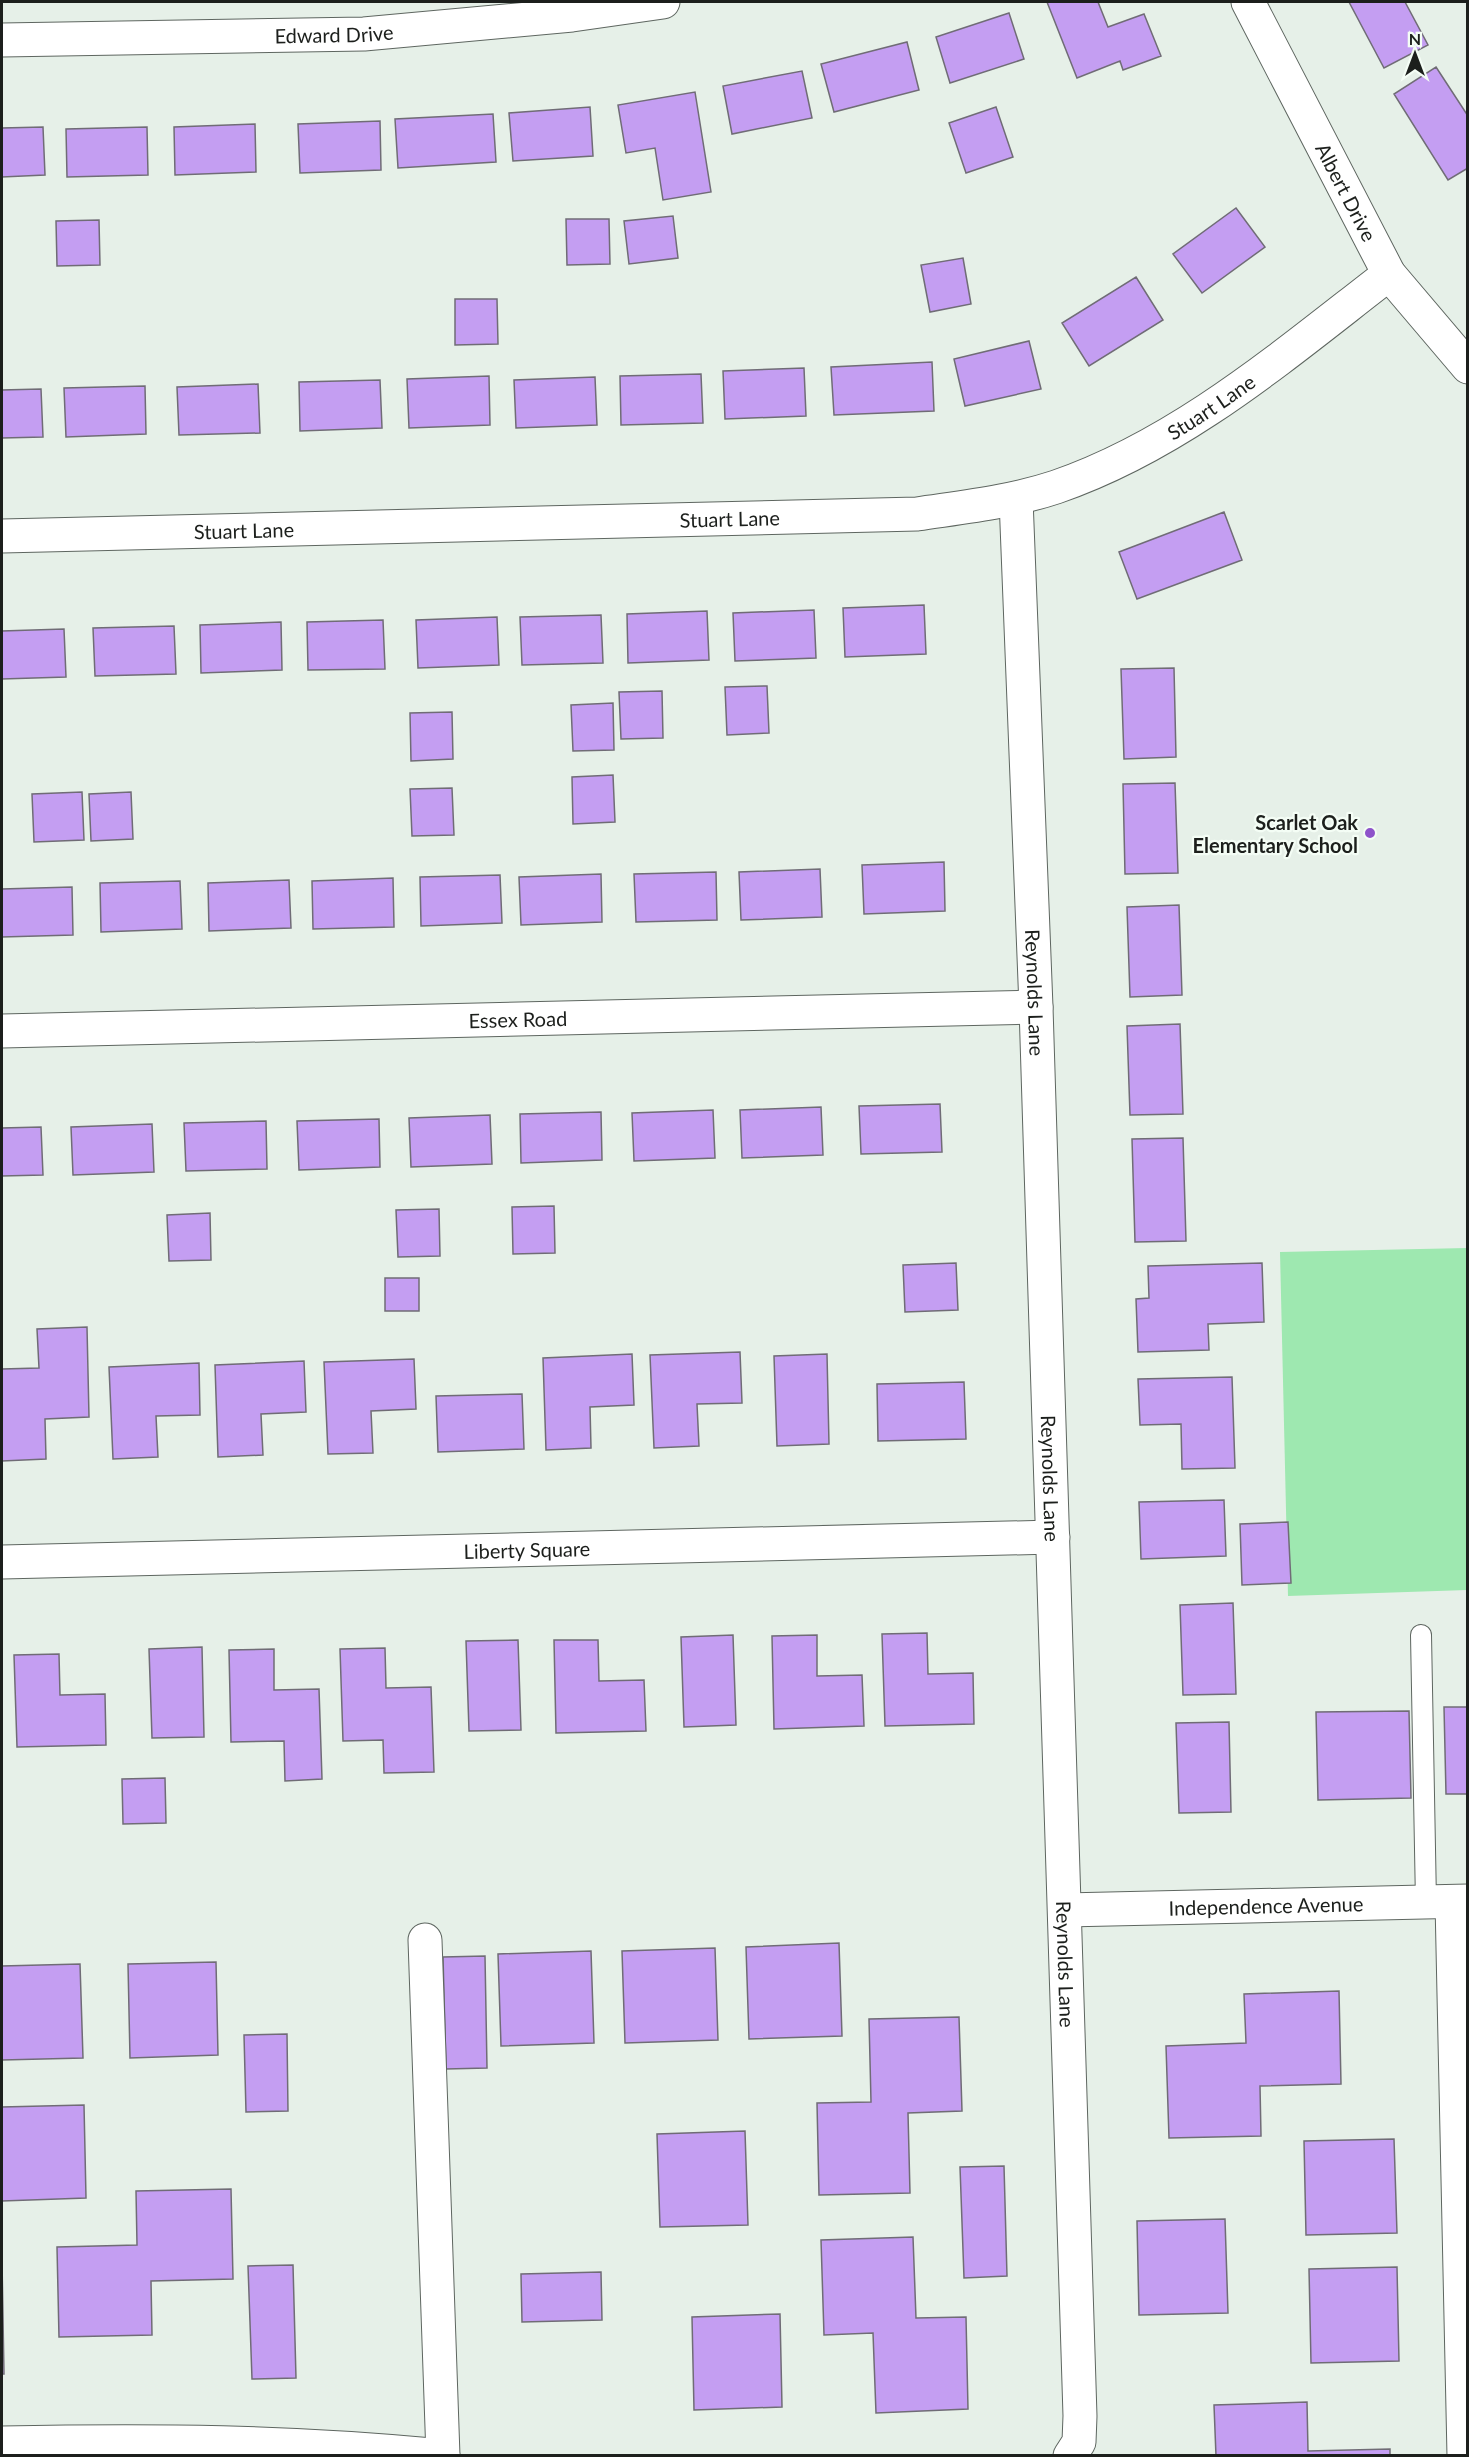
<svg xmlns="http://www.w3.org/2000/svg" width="1469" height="2457" viewBox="0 0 1469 2457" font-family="Lato,sans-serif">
  <rect width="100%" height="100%" fill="#e6f0e8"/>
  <!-- green -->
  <path fill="#9ee8b0" d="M 1467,1248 L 1467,1590 L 1288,1596 L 1280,1252 Z"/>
  <!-- building -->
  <path fill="#c49ef2" stroke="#706c76" stroke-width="1.5" d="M 1047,2 L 1098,2 L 1108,27 L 1144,14 L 1161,56 L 1123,70 L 1120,61 L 1077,78 Z
    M 1349,2 L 1405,2 L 1428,45 L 1384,68 Z
    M 1009,13 L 1024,59 L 950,83 L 936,37 Z
    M 907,42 L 919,90 L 834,112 L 821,64 Z
    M 1436,67 L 1468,116 L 1468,168 L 1448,180 L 1394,94 Z
    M 802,71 L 812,118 L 732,134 L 723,86 Z
    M 695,92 L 711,192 L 663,200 L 655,148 L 626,153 L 618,105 Z
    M 590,107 L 593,156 L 513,161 L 509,113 Z
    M 996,107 L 1013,157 L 966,173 L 949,123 Z
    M 493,114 L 496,162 L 398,168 L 395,119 Z
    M 380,121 L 381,170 L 300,173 L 298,124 Z
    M 255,124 L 256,172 L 175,175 L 174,127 Z
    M 43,127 L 45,175 L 2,177 L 2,128 Z
    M 147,127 L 148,175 L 67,177 L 66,129 Z
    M 1236,208 L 1265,247 L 1202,293 L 1173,254 Z
    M 673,216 L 678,258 L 629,264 L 624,221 Z
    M 566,219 L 609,219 L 610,264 L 567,265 Z
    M 99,220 L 100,265 L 57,266 L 56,221 Z
    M 963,258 L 971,304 L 930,312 L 921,265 Z
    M 1136,277 L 1163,320 L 1089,366 L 1062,323 Z
    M 455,299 L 497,299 L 498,344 L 455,345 Z
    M 1029,341 L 1041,389 L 965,406 L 954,359 Z
    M 932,362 L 934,411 L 834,415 L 831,367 Z
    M 804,368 L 806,416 L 725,419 L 723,371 Z
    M 701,374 L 703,423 L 621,425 L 620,376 Z
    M 489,376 L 490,425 L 409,428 L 407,379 Z
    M 595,377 L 597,425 L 516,428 L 514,380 Z
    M 380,380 L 382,428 L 300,431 L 299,382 Z
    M 258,384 L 260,433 L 179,435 L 177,387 Z
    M 145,386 L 146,434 L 66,437 L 64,388 Z
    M 41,389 L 43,437 L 2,438 L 2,390 Z
    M 1224,512 L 1242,560 L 1137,599 L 1119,552 Z
    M 924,605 L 926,654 L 845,657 L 843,608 Z
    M 814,610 L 816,658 L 735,661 L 733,613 Z
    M 707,611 L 709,660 L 628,663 L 627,614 Z
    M 601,615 L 603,663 L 522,665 L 520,617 Z
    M 497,617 L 499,665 L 418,668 L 416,620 Z
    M 383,620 L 385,669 L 308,670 L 307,622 Z
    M 281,622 L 282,670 L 201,673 L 200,625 Z
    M 174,626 L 176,674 L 95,676 L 93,628 Z
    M 64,629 L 66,677 L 2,679 L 2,631 Z
    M 1174,668 L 1176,757 L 1124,759 L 1121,669 Z
    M 767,686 L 769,733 L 727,735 L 725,687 Z
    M 662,691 L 663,738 L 621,739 L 619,692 Z
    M 613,703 L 614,750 L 573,751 L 571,705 Z
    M 452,712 L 453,759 L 411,761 L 410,713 Z
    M 613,775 L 615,822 L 573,824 L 572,777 Z
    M 1175,783 L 1178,873 L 1125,874 L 1123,784 Z
    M 452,788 L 454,835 L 412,836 L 410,789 Z
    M 82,792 L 84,840 L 34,842 L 32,794 Z
    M 131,792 L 133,839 L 91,841 L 89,794 Z
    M 944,862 L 945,911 L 864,914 L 862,865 Z
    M 820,869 L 822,917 L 741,920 L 739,872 Z
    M 716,872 L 717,920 L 636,922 L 634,874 Z
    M 601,874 L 602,922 L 521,925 L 519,877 Z
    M 500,875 L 502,923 L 421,926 L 420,877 Z
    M 393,878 L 394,927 L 313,929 L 312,881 Z
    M 289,880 L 291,928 L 209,931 L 208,883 Z
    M 180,881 L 182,929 L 101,932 L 100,883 Z
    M 72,887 L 73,935 L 2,937 L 2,889 Z
    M 1179,905 L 1182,995 L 1130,997 L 1127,907 Z
    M 1180,1024 L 1183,1114 L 1130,1115 L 1127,1026 Z
    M 940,1104 L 942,1152 L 861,1154 L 859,1106 Z
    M 821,1107 L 823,1155 L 742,1158 L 740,1110 Z
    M 713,1110 L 715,1158 L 634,1161 L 632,1113 Z
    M 601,1112 L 602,1160 L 521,1163 L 520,1114 Z
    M 490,1115 L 492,1164 L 411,1167 L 409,1118 Z
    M 379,1119 L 380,1167 L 299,1170 L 297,1121 Z
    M 266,1121 L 267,1169 L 186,1171 L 184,1123 Z
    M 152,1124 L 154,1172 L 73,1175 L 71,1127 Z
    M 41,1127 L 43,1175 L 2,1176 L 2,1128 Z
    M 1183,1138 L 1186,1241 L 1135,1242 L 1132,1139 Z
    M 554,1206 L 555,1253 L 513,1254 L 512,1207 Z
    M 439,1209 L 440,1256 L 398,1257 L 396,1210 Z
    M 210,1213 L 211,1260 L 169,1261 L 167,1215 Z
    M 956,1263 L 958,1310 L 905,1312 L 903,1265 Z
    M 1262,1263 L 1264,1322 L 1208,1324 L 1209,1350 L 1138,1352 L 1136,1299 L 1149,1298 L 1148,1266 Z
    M 385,1278 L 419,1278 L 419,1311 L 385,1311 Z
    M 87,1327 L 89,1417 L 45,1419 L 46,1459 L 2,1461 L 2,1369 L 39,1368 L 37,1329 Z
    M 740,1352 L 742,1403 L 697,1404 L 699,1446 L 654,1448 L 650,1355 Z
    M 632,1354 L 634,1405 L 590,1407 L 591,1448 L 546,1450 L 543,1358 Z
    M 827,1354 L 829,1444 L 777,1446 L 774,1356 Z
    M 414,1359 L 416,1409 L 371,1411 L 373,1453 L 328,1454 L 324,1362 Z
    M 304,1361 L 306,1412 L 261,1414 L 263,1455 L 218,1457 L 215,1365 Z
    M 199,1363 L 200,1415 L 156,1416 L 158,1457 L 113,1459 L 109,1367 Z
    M 1232,1377 L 1235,1468 L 1182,1469 L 1181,1424 L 1140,1425 L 1138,1379 Z
    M 964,1382 L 966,1439 L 878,1441 L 877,1384 Z
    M 522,1394 L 524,1449 L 438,1452 L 436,1396 Z
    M 1224,1500 L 1226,1556 L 1141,1559 L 1139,1502 Z
    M 1288,1522 L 1291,1583 L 1242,1585 L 1240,1524 Z
    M 1233,1603 L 1236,1694 L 1183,1695 L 1180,1605 Z
    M 927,1633 L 928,1674 L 973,1673 L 974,1724 L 885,1726 L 882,1634 Z
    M 733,1635 L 736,1725 L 684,1727 L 681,1637 Z
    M 817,1635 L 817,1676 L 862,1675 L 864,1726 L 774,1729 L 772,1636 Z
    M 518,1640 L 521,1730 L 469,1731 L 466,1641 Z
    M 554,1640 L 598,1640 L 599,1681 L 644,1680 L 646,1731 L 556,1733 Z
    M 202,1647 L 204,1737 L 152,1738 L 149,1649 Z
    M 385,1648 L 386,1688 L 431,1687 L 434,1772 L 384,1773 L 383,1740 L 343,1741 L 340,1649 Z
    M 274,1649 L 274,1690 L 319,1689 L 322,1779 L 285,1781 L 284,1741 L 231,1742 L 229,1650 Z
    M 59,1654 L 60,1695 L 105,1694 L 106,1745 L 17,1747 L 14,1655 Z
    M 1444,1707 L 1468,1707 L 1468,1794 L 1446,1794 Z
    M 1409,1711 L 1411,1798 L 1318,1800 L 1316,1712 Z
    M 1229,1722 L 1231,1812 L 1179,1813 L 1176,1723 Z
    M 165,1778 L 166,1823 L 123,1824 L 122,1779 Z
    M 839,1943 L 842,2036 L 749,2039 L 746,1947 Z
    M 715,1948 L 718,2040 L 625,2043 L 622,1951 Z
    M 591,1951 L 594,2043 L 501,2046 L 498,1954 Z
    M 485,1956 L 487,2068 L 446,2069 L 443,1957 Z
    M 216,1962 L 218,2055 L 130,2058 L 128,1964 Z
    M 80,1964 L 83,2058 L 2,2060 L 2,1966 Z
    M 1339,1991 L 1341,2084 L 1260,2086 L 1261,2136 L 1169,2138 L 1166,2046 L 1246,2043 L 1244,1994 Z
    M 959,2017 L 962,2111 L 908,2113 L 910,2193 L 819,2195 L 817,2103 L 871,2102 L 869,2019 Z
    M 287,2034 L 288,2111 L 246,2112 L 244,2035 Z
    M 84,2105 L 86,2198 L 2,2201 L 2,2107 Z
    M 745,2131 L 748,2225 L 660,2227 L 657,2134 Z
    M 1394,2139 L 1397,2233 L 1306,2235 L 1304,2141 Z
    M 1004,2166 L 1007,2276 L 964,2278 L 960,2167 Z
    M 231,2189 L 233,2279 L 151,2281 L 152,2335 L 59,2337 L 57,2247 L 137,2245 L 136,2191 Z
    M 1225,2219 L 1228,2313 L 1139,2315 L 1137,2221 Z
    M 913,2237 L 916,2318 L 966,2317 L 968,2409 L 876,2413 L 873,2333 L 824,2335 L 821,2240 Z
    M 2,2261 L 4,2374 L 2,2374 Z
    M 293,2265 L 296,2378 L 252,2379 L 248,2266 Z
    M 1397,2267 L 1399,2361 L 1311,2363 L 1309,2269 Z
    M 601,2272 L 602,2320 L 522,2322 L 521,2274 Z
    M 780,2314 L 782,2407 L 694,2410 L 692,2317 Z
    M 1307,2402 L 1308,2451 L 1390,2449 L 1390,2456 L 1216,2456 L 1214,2405 Z"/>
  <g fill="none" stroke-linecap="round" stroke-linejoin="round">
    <defs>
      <path id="lane" d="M 1421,1635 L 1426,1902"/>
      <g id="street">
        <path id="s1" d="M 1248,2 L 1389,274 L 1468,367"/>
        <path id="s2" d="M 2,40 L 364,34 L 572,15 L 663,2"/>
        <path id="s3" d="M 1016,499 L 1036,1007 L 1080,2416 L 1079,2442 L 1070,2456"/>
        <path id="s4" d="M 2,536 L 917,514 C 963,507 1011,502 1056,487 C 1181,444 1285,354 1389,274"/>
        <path id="s5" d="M 2,1031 L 1036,1007"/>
        <path id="s6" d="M 2,1562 L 1053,1537"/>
        <path d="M 1452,1902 L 1464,2456"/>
        <path id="s7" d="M 1065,1910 L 1468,1901"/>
        <path d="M 425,1940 L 443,2456"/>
        <path d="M 2,2443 C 151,2440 294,2441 443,2456"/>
      </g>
    </defs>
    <!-- lane casing -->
    <use href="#lane" stroke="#5e6660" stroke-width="22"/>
    <!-- street casing -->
    <use href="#street" stroke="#5e6660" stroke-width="35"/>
    <!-- lane -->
    <use href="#lane" stroke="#fff" stroke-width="20"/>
    <!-- street -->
    <use href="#street" stroke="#fff" stroke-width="33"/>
  </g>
  <!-- markers -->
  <circle fill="#8e53ca" stroke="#f4fdf5" stroke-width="2" cx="1370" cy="833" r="6"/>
  <g text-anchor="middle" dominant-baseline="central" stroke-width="4.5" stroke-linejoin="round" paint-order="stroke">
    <!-- street labels -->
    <g font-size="20" fill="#1c1f1c" stroke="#f4fdf5">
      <text stroke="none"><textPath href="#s2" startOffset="332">Edward Drive</textPath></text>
      <text stroke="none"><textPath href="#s1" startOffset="214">Albert Drive</textPath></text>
      <text stroke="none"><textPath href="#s4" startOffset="1232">Stuart Lane</textPath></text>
      <text stroke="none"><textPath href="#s4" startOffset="728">Stuart Lane</textPath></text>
      <text stroke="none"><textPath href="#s4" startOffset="242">Stuart Lane</textPath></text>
      <text stroke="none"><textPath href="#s3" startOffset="494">Reynolds Lane</textPath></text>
      <text stroke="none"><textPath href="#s5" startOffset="516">Essex Road</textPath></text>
      <text stroke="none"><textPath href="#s3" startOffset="980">Reynolds Lane</textPath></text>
      <text stroke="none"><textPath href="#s6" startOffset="525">Liberty Square</textPath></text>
      <text stroke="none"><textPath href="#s7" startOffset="201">Independence Avenue</textPath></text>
      <text stroke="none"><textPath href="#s3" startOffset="1466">Reynolds Lane</textPath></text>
    </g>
    <!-- poi labels -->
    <g font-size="20" font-weight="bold" fill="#1c1f1c" stroke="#f4fdf5" text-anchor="end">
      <text x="1358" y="822">Scarlet Oak<tspan x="1358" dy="23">Elementary School</tspan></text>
    </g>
  </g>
  <!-- border -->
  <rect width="1469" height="2457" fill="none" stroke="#1c1f1c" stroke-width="6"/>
  <!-- north arrow -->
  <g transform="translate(1415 54)" stroke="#f4fdf5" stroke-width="4.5" paint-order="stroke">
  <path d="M0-4.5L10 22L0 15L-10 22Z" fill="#1c1f1c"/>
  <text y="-9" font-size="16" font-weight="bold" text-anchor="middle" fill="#1c1f1c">N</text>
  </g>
</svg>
